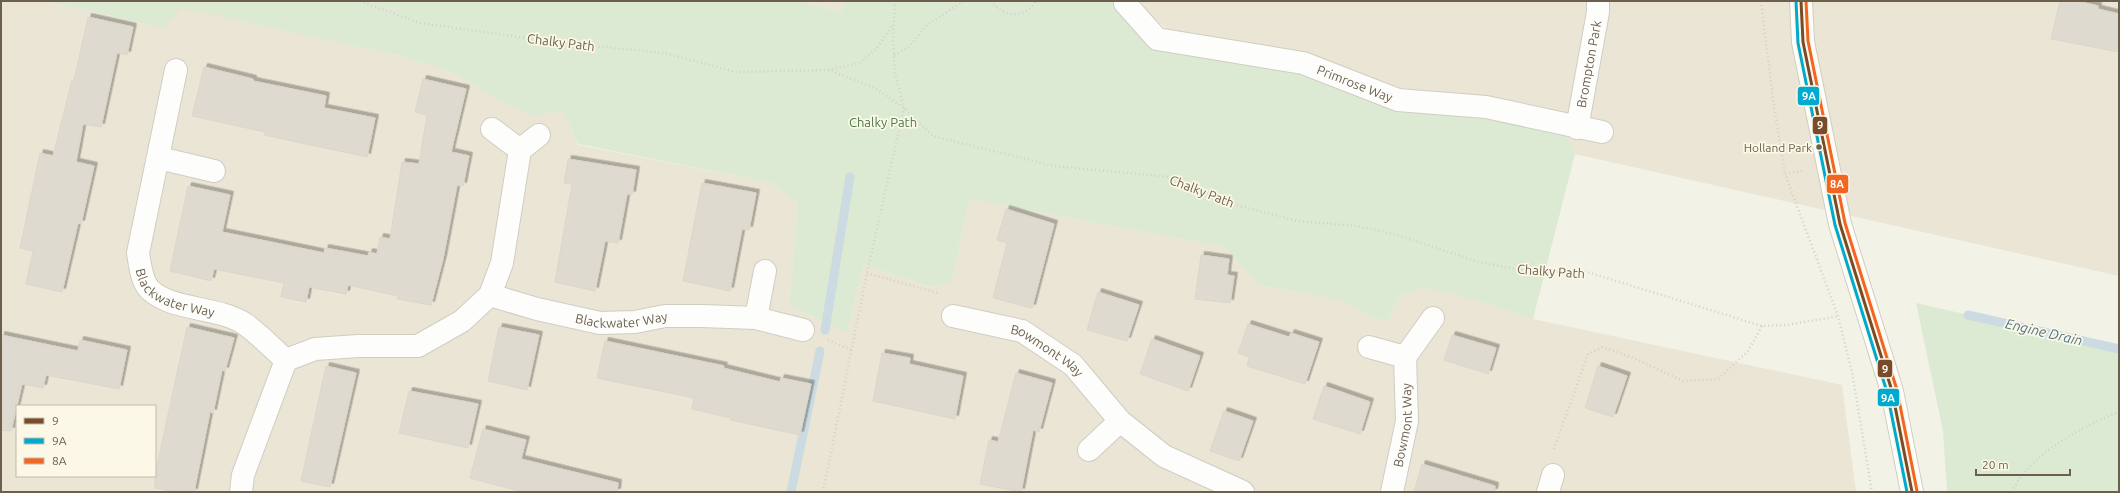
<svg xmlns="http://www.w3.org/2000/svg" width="2120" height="493" viewBox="0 0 2120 493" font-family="Ubuntu,sans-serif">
  <defs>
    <filter id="shadow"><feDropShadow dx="3.5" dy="-3.5" stdDeviation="0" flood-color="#0004"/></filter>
  </defs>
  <rect width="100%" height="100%" fill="#f3f2e7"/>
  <!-- residential -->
  <path fill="#eae5d4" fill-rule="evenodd" d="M 1,1 L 45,1 L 164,28 L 182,7 L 405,57 L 456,74 L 501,102 L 532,115 L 562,111 L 578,145 L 772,183 L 798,201 L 789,305 L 847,333 L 864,265 L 931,287 L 951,282 L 970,199 L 1224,247 L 1259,285 L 1341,300 L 1373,318 L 1388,321 L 1399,296 L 1425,288 L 1454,294 L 1533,319 L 1842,385 L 1856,492 L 1,492 ZM 17,406 L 155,406 L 155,476 L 17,476 Z
    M 800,1 L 846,1 L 842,12 Z
    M 1135,1 L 2119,1 L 2119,276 L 1575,154 L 1568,136 L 1573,118 L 1489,96 L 1401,88 L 1309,55 L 1170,32 Z"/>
  <!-- green -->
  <path fill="#dcead3" d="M 45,1 L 800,1 L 841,12 L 846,1 L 1119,1 L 1155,44 L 1300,72 L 1393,110 L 1487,119 L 1568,136 L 1575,154 L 1533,319 L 1454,294 L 1425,288 L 1399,296 L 1388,321 L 1373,318 L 1341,300 L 1259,285 L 1224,247 L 970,199 L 951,282 L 931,287 L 864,265 L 847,333 L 789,305 L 798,202 L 772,183 L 578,144 L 562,111 L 532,116 L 501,102 L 456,74 L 405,57 L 182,8 L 164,28 Z
    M 1916,303 L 2119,349 L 2119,492 L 1947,492 L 1943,431 Z"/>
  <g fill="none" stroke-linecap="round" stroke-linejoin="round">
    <!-- stream -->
    <path stroke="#cbdbe1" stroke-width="9" d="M 1968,315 L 2119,349
      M 825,330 L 850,177
      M 791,492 L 820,351"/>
  </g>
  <!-- building -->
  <path fill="#dedad0" stroke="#dbd6ca" filter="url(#shadow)" d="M 2060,1 L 2077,1 L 2098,6 L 2098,9 L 2119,14 L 2119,52 L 2051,39 Z
    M 88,17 L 133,27 L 127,55 L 117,53 L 101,127 L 83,124 L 76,162 L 94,166 L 81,224 L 78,223 L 62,292 L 26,284 L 33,251 L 20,248 L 40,153 L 53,156 L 72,80 L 74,81 Z
    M 204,67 L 253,79 L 253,81 L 326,96 L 324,108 L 375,118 L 367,157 L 264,135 L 265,132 L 192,116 Z
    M 423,79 L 466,89 L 451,152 L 469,156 L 463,186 L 457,185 L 443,259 L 431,305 L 397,299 L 398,296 L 348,285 L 346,294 L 309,287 L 306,302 L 281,297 L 284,283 L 214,269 L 211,281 L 170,271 L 188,186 L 230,195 L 222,232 L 324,253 L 325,248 L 368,256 L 369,252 L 377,254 L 380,237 L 390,239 L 402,162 L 419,164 L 427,115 L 415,112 Z
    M 568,159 L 636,170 L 632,195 L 627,194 L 618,243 L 605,241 L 595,291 L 555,282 L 572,184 L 564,183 Z
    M 702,183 L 756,193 L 749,230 L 742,229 L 730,291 L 683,281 Z
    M 1006,209 L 1054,224 L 1032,308 L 993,298 L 1007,243 L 997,240 Z
    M 1201,255 L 1229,259 L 1227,275 L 1234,276 L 1230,303 L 1195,299 Z
    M 1098,292 L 1139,305 L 1127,341 L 1087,330 Z
    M 1248,324 L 1289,337 L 1291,333 L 1319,342 L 1305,384 L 1247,366 L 1249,357 L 1238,353 Z
    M 187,327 L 234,338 L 225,371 L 222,370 L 213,413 L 210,412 L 194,492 L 176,492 L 155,488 L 155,475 Z
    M 499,327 L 539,335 L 527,390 L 488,381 Z
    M 1,335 L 78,351 L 80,340 L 127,350 L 119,389 L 46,375 L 43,388 L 22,384 L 11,431 L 1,430 Z
    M 1452,335 L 1496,348 L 1488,374 L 1444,360 Z
    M 1152,339 L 1200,356 L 1188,391 L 1140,374 Z
    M 605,341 L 724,366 L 723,368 L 780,382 L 781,378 L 811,384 L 800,435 L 731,420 L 731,418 L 692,409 L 694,398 L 597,378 Z
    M 882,353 L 910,358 L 909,364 L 963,376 L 955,419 L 873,401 Z
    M 326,366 L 356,373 L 330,487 L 301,481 Z
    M 1598,366 L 1627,376 L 1613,417 L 1585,408 Z
    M 1016,373 L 1052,383 L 1039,432 L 1033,430 L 1021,492 L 980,484 L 989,440 L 998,442 Z
    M 1324,386 L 1370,402 L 1360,434 L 1313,419 Z
    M 409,391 L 478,404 L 468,448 L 399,433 Z
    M 1224,411 L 1253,421 L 1239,461 L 1210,451 Z
    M 483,429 L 526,440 L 521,459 L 618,483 L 617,492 L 523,492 L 470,478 Z
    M 1422,464 L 1495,486 L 1494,492 L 1414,492 Z"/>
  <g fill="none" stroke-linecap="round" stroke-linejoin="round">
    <defs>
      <g id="minor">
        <path id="s1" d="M 1126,1 L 1125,3 L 1157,39 L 1303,63 L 1398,100 L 1486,107 L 1602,132"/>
        <path id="s2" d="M 176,70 L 138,253 C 140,264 141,281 150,290 C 173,311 217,306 245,324 C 259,334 273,349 286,360"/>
        <path id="s3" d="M 1577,128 L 1598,12 L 1598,1"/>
        <path d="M 492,129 L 520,150 L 539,135"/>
        <path d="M 159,158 L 214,171"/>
        <path id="s4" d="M 490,295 L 537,309 L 600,323 L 635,322 L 665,316 L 702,316 L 756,318 L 803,330"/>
        <path id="s5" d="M 953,316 L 1022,331 L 1073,365 L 1120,421 L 1164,456 L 1243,492"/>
        <path d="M 756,318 L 765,271"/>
        <path d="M 1369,347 L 1405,357 L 1433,318"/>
        <path d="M 286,360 L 315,349 L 358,346 L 418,346 L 462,321 L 490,295 L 502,263 L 520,150"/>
        <path d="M 1089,450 L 1120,421"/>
        <path d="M 241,492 L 243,475 L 286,360"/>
        <path id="s6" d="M 1392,492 L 1407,421 L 1405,357"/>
        <path d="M 1548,492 L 1553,475"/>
      </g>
      <path id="tertiary" d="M 1801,1 L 1803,42 L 1840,224 L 1892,391 L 1912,492"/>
    </defs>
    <!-- minor casing -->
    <use href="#minor" stroke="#d1cdc3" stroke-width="24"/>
    <!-- tertiary casing -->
    <use href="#tertiary" stroke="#d1cdc3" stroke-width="24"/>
    <!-- path -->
    <path stroke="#d4d0c9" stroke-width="2.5" stroke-dasharray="1 3" stroke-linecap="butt" d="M 360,1 L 420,23 L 562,43 L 664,53 L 736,72 L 828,70 L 875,88 L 904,108 L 933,136 L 1054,166 L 1170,177 L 1240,206 L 1298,221 L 1356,226 L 1398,235 L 1479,262 L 1531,272 L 1584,271 L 1762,326 L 1786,325 L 1839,316
      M 991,1 C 1003,18 1025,19 1036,1
      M 1761,1 L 1774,107 L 1785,174
      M 894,55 L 909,47 L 927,25 L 964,1
      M 828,70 L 859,63 L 876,49 L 893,25
      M 1802,171 L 1785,174 L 1838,316 L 1852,372 L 1872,492
      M 867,273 L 938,293
      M 828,340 L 851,350
      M 1554,449 L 1588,354 L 1602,347 L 1631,357 L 1683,381 L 1718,379 L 1748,351 L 1762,326
      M 823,492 L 867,273 L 904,108 L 895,73 L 893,41 L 895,1
      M 2012,492 C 2030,454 2081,427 2119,412"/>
    <!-- minor -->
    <use href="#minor" stroke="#fdfdfb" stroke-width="22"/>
    <!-- tertiary -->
    <use href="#tertiary" stroke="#fdfdfb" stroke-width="22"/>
    <defs>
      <path id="bus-1" d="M 1801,1 L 1803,42 L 1840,224 L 1892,391 L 1912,492"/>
      <path id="bus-2" d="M 1796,1 L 1798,43 L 1835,225 L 1887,392 L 1907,492"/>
      <path id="bus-3" d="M 1806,1 L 1808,41 L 1845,223 L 1897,390 L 1917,491"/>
    </defs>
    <!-- bus-1 casing -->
    <use href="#bus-1" stroke="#fcf8e7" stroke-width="6"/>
    <!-- bus-2 casing -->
    <use href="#bus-2" stroke="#fcf8e7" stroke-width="6"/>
    <!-- bus-3 casing -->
    <use href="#bus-3" stroke="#fcf8e7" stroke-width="6"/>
    <!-- bus-1 -->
    <use href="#bus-1" stroke="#7a4b2a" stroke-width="3"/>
    <!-- bus-2 -->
    <use href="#bus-2" stroke="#00a9ce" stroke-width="3"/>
    <!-- bus-3 -->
    <use href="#bus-3" stroke="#f26522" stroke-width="3"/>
  </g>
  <!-- markers -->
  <circle fill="#6c5f4c" stroke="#fcf8e7" stroke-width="1.5" cx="1819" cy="147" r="3.5"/>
  <g text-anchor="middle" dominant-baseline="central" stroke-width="3.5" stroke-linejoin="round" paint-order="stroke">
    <!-- bus labels -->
    <g font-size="12" fill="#6c5f4c" stroke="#fcf8e7" text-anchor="end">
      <text x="1812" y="147">Holland Park</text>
    </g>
    <!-- street labels -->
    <g font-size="13" fill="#6c5f4c" stroke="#fcf8e7">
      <text transform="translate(561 42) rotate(7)">Chalky Path</text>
      <text stroke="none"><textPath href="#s3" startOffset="65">Brompton Park</textPath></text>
      <text stroke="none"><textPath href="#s1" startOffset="254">Primrose Way</textPath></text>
      <text transform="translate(1202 191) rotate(21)">Chalky Path</text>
      <text transform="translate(1551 271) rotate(4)">Chalky Path</text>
      <text stroke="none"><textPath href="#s2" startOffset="249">Blackwater Way</textPath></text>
      <text stroke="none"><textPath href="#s4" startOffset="135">Blackwater Way</textPath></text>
      <text stroke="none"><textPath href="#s5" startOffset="102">Bowmont Way</textPath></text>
      <text stroke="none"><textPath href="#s6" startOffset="68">Bowmont Way</textPath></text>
    </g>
    <!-- park labels -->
    <g font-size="13" fill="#4f7c4c" stroke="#fcf8e7">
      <text x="883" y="122">Chalky Path</text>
    </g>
    <!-- water labels -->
    <g font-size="14" font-style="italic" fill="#50748a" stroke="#fcf8e7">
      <text transform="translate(2044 332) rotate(13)">Engine Drain</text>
    </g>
  </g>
  <g stroke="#fcf8e7" stroke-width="1.5">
    <rect x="1797" y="86" width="23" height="20" rx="4" fill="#00a9ce"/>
    <rect x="1812" y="116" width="16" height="19" rx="4" fill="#7a4b2a"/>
    <rect x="1826" y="174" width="23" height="20" rx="4" fill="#f26522"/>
    <rect x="1877" y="359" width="16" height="19" rx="4" fill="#7a4b2a"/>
    <rect x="1877" y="388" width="23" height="19" rx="4" fill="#00a9ce"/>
  </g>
  <g font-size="11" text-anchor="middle" font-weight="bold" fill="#fff">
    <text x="1809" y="100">9A</text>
    <text x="1820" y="129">9</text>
    <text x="1837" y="188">8A</text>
    <text x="1885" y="373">9</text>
    <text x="1888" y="402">9A</text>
  </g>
  <!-- border -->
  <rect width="2120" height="493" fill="none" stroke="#6c5f4c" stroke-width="4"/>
  <!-- legend -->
  <rect x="16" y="405" width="140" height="72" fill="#fcf8e7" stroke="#c2bba9"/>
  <rect x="24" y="418" width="20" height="6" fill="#7a4b2a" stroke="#c2bba9"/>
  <text x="52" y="425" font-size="12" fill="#6c5f4c">9</text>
  <rect x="24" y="438" width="20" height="6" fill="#00a9ce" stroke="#c2bba9"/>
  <text x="52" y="445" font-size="12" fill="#6c5f4c">9A</text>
  <rect x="24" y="458" width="20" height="6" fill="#f26522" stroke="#c2bba9"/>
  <text x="52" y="465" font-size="12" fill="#6c5f4c">8A</text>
  <!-- scale -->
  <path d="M1976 469v6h94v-6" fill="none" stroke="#6c5f4c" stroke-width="2"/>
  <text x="1982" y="469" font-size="12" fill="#6c5f4c" stroke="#fcf8e7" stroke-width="3" paint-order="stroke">20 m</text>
</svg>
